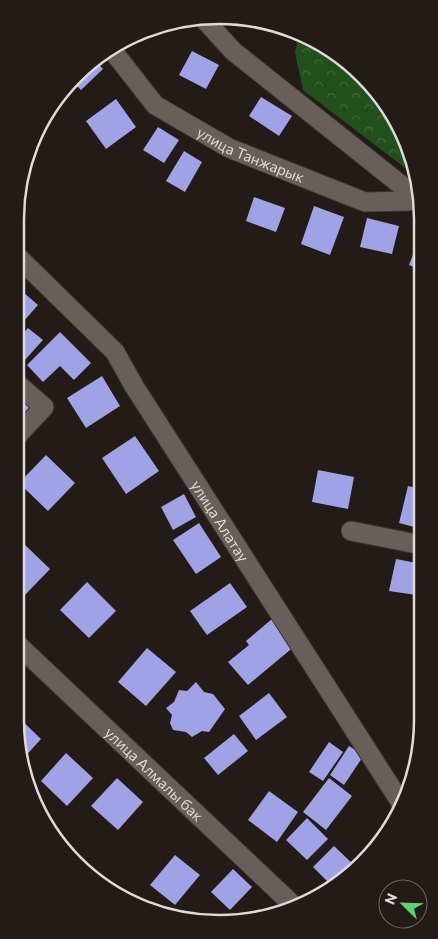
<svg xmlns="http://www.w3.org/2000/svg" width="438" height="939" viewBox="0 0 438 939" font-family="Commissioner,sans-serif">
  <defs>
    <pattern id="forest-crowns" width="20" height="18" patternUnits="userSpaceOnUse" patternTransform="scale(1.25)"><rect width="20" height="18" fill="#21501c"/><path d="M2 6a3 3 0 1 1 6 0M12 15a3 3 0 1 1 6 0" fill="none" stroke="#41693c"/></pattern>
  </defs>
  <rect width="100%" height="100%" fill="#221b16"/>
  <!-- forest -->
  <path fill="url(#forest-crowns)" d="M 300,32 L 343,57 L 381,95 L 407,141 L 417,177 L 303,90 L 295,52 Z"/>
  <!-- building -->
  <path fill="#9fa2e4" d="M 192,51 L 219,65 L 206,89 L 179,75 Z
    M 96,61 L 103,69 L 81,90 L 71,80 L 75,75 Z
    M 261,97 L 292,116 L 279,136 L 249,116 Z
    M 116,99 L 136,127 L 106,149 L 86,121 Z
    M 158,127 L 179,140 L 164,163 L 143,150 Z
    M 184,151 L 202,162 L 185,192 L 166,181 Z
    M 254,197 L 285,208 L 276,232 L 246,221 Z
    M 314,206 L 344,217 L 330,255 L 301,244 Z
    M 367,218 L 399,226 L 392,254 L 360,247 Z
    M 419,239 L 421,240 L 421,270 L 409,265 Z
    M 15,285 L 38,305 L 23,322 L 15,316 Z
    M 28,328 L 43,340 L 24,361 L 15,353 L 15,343 Z
    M 60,332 L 91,363 L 74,380 L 60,366 L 43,382 L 27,365 Z
    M 102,376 L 120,406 L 86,428 L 67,398 Z
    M 15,393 L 30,407 L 15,423 Z
    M 135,436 L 159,471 L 126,494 L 102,458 Z
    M 46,455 L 75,483 L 48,511 L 19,483 Z
    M 318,470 L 354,477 L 348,509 L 312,502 Z
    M 408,486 L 422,489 L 422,529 L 399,523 Z
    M 184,494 L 196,517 L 173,530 L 161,507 Z
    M 199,523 L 221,557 L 196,574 L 173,540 Z
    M 21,541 L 50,569 L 23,597 L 15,589 L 15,547 Z
    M 396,559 L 422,564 L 423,596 L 389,591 Z
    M 87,582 L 116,611 L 89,638 L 60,610 Z
    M 230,583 L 247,607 L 207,635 L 190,611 Z
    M 273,618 L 296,645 L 248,685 L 228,662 L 249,645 L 246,641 Z
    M 147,648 L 176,672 L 146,706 L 118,682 Z
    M 196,682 L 204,692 L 213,694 L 225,709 L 209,732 L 202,731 L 192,737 L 186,732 L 173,730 L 170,723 L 172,715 L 166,708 L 174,702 L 179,690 L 187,691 Z
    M 269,693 L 287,717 L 256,740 L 239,716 Z
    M 15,714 L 41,739 L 22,760 L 15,720 Z
    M 234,734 L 248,751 L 218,775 L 204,758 Z
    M 329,742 L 343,752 L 323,781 L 309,772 Z
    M 349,746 L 364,755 L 344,785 L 330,775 Z
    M 66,753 L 93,778 L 67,806 L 41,781 Z
    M 117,778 L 143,802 L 118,830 L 91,806 Z
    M 329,778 L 352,796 L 326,830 L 303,812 Z
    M 269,791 L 298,812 L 277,842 L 248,820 Z
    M 307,818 L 328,839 L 307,860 L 286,840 Z
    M 334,846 L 355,866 L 333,887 L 313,867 Z
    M 175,855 L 200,875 L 175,905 L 150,885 Z
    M 233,869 L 252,887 L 230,910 L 211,892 Z"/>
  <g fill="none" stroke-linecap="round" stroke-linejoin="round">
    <defs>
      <g id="street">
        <path d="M 203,18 L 233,51 L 421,201"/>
        <path id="s1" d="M 112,50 L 155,105 L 229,148 L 365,202 L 409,201 L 416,196"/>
        <path id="s2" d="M 15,254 L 115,352 L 134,386 L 403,806"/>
        <path d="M 15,438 L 44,407 L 15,382"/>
        <path d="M 351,531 L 422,545"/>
        <path id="s3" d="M 15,642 L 294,906"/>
      </g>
    </defs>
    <!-- street casing -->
    <use href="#street" stroke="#3a3532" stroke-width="21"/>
    <!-- street -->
    <use href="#street" stroke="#685f59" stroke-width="19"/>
  </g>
  <g text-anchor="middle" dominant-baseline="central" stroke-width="5" stroke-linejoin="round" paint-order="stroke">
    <!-- street labels -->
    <g font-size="15" fill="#dfdad7" stroke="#221b16">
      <text stroke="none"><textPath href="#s1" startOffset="178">улица Танжарык</textPath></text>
      <text stroke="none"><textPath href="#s2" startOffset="339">улица Алатау</textPath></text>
      <text stroke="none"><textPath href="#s3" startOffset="192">улица Алмалы бак</textPath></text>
    </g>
  </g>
  <!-- crop -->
  <path d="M0 0H438V939H0ZM219 24H219A195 195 0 0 1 414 219V720A195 195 0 0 1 219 915H219A195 195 0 0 1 24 720V219A195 195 0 0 1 219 24Z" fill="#221b16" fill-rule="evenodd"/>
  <path fill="none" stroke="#dfdad7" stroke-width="2.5" d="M219 24H219A195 195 0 0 1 414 219V720A195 195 0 0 1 219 915H219A195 195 0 0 1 24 720V219A195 195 0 0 1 219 24Z"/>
  <!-- north arrow -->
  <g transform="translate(403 904) rotate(293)"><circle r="24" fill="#221b16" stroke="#6e6763"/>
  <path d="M0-4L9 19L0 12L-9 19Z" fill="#5ad56e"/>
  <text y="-8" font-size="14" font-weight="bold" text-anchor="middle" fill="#dfdad7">N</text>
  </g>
</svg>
